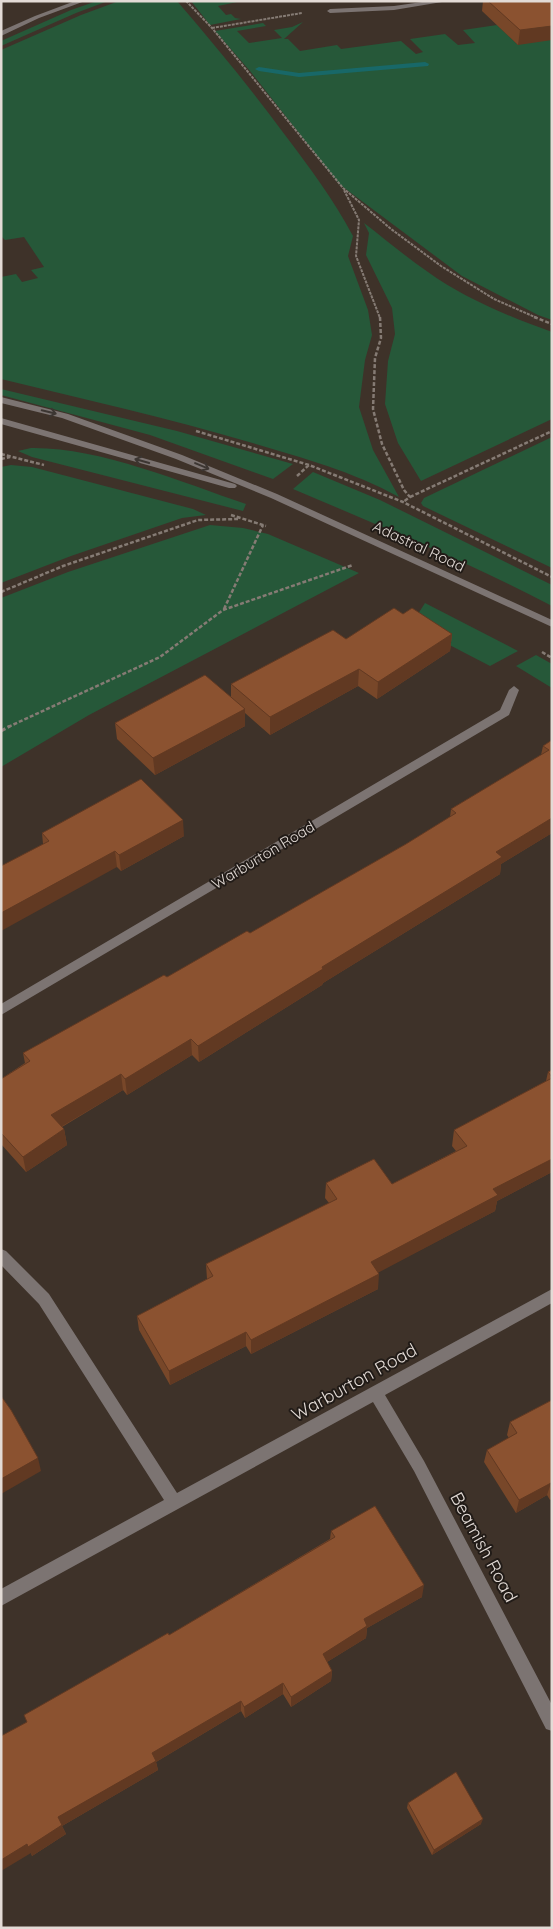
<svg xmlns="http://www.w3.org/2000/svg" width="553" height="1929" viewBox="0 0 553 1929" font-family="Quicksand,sans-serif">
  <rect width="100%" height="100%" fill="#3e3229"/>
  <!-- green -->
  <path fill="#265839" d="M 97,1 L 108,1 L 76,13 L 1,46 L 1,41 L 71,10 Z
    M 119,1 L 177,1 C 215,45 251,89 285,135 C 310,168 334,200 353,236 L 348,256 L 368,310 L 372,335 L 365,360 L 359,407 L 373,450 L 399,497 C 352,471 300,457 249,442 C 167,418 84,399 1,379 L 1,277 L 16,274 L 22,282 L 38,278 L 31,270 L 44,267 L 24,237 L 5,240 L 1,236 L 1,50 L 81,15 Z
    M 191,1 L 242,1 L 218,6 L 226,15 L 231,14 L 235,18 L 241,19 L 210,25 Z
    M 552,7 L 552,320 L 538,315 L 462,276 L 339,184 L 250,71 L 215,31 L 263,23 L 266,26 L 237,31 L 249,43 L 282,38 L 274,30 L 292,27 L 303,22 L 284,39 L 288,39 L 300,51 L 337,45 L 341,49 L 401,41 L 416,54 L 423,52 L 410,39 L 445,34 L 458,45 L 475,43 L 463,30 L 497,25 L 518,45 Z
    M 364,223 C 385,239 406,257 428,272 C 462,297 512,318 552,332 L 552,419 L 421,481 L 398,443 L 385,404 L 388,361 L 395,334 L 392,308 L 366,255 L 369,233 Z
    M 1,389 L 177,431 L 293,464 L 273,479 L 150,435 L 1,395 Z
    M 552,437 L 552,568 L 423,506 L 421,503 L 424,498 Z
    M 31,448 C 99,447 181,482 246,504 L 243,511 L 32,457 L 18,451 Z
    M 11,465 L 32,467 L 193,509 L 206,515 L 182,518 L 71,556 L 1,583 L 1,467 Z
    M 313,472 L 380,500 L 552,585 L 552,606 C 468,562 380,526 293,489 Z
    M 210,525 L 243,528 L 268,534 L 359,573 L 89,715 L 1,767 L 1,598 L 68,572 Z
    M 425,603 L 518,651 L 490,666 L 411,625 Z
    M 536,655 L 552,664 L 552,688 L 516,666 Z"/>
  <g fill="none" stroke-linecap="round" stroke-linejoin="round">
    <!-- stream -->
    <path fill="#186868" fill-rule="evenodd" d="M 425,62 L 429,64 L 428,66 L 299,77 L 259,71 L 255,69 L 259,67 L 299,73 Z"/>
    <!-- path-far2 -->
    <path stroke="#857b74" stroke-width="2" stroke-dasharray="3 1" stroke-linecap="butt" d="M 186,1 L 212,28 L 343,188 L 391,229 L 441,266 L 494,299 L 537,318
      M 212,28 L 302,13
      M 344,190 L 359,220 L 356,256 L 380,318"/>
    <!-- path-far1 -->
    <path stroke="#857b74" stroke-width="2.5" stroke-dasharray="4 2" stroke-linecap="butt" d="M 380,317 L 381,338 L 375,358 L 373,409 L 382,444 L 404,490 L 410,497 L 403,502
      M 534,317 L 552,324
      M 196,431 L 309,465 L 403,502 L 552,577
      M 1,454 L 44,465
      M 1,459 L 10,457
      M 297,476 L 309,465
      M 410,497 L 552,431
      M 231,515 L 266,526
      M 1,592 L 63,566 L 198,520 L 238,519
      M 224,609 L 263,525
      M 542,652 L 552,658
      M 8,727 L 160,657 L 223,610 L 353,565"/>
    <!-- path -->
    <path stroke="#857b74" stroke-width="3" stroke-dasharray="5 2.5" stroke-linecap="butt" d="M 1,731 L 10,726"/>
    <!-- minor -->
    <path fill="#7c7472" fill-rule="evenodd" d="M 75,1 L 85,1 L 39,18 L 1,36 L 1,31 L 35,16 Z
      M 429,1 L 448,1 L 394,10 L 330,13 L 327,11 L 330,9 L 394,6 Z
      M 1,397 L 68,414 L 182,455 L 277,494 L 552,620 L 552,627 L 271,498 L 176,459 L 62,418 L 1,403 Z
      M 1,418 L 235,484 L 237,486 L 235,488 L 229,488 L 1,424 Z
      M 514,686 L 519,690 L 509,715 L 1,1015 L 1,1004 L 500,710 L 509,690 Z
      M 1,1249 L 6,1251 L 49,1294 L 177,1493 L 552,1289 L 552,1303 L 385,1395 L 424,1461 L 552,1705 L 552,1731 L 546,1729 L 414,1471 L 373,1402 L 1,1606 L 1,1589 L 164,1500 L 39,1304 L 1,1265 Z"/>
  </g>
  <!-- wall -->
  <path fill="#784729" d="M 483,1 L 552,1 L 518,45 L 482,11 Z
    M 403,614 L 452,634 L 450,651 L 377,699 L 358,686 L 270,735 L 245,713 L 245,726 L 155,775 L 117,739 L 115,723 L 231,698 L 231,684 L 346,639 Z
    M 552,740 L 552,833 L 501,864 L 500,874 L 323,983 L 322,985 L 199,1062 L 192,1055 L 127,1095 L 123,1090 L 62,1127 L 64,1129 L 67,1145 L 26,1172 L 1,1144 L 1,1079 L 25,1063 L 23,1053 L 250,933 L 406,844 L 450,817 L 451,809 L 541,755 L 543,746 Z
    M 42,833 L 184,836 L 121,871 L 117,867 L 43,844 Z
    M 552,1070 L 552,1172 L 497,1201 L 495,1211 L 378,1272 L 378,1289 L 251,1354 L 246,1346 L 170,1385 L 139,1330 L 137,1316 L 207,1279 L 206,1264 L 329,1203 L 325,1198 L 326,1183 L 392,1184 L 456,1151 L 452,1146 L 454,1130 L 546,1081 L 548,1072 Z
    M 552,1400 L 552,1499 L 550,1500 L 547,1495 L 516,1513 L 484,1462 L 487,1450 L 509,1438 L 507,1435 L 510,1422 Z
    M 331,1531 L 422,1597 L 367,1628 L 366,1638 L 327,1662 L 332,1671 L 331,1681 L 291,1707 L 283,1694 L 245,1718 L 241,1711 L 156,1762 L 158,1770 L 62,1826 L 66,1834 L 32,1856 L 31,1853 L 27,1722 L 169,1635 L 330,1539 Z
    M 408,1803 L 481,1824 L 432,1855 L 407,1808 Z"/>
  <!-- shaded-wall -->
  <path fill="#613922" d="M 552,26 L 552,40 L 518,45 L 520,30 Z
    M 452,634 L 450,651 L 377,699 L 378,682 Z
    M 359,669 L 358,686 L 270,735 L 270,717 Z
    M 245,709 L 245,726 L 155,775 L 153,758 Z
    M 552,818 L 552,833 L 501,864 L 500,874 L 323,983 L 322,985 L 199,1062 L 198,1046 L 322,967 L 496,852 Z
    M 183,820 L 184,836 L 121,871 L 119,855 Z
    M 115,851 L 117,867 L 1,931 L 1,913 Z
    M 191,1039 L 192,1055 L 127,1095 L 125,1079 Z
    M 121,1074 L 123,1090 L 54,1131 L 51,1115 Z
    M 64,1129 L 67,1145 L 26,1172 L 23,1157 Z
    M 552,1159 L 552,1172 L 497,1201 L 495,1211 L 370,1277 L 371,1262 L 493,1189 Z
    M 379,1274 L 378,1289 L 251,1354 L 251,1340 Z
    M 246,1332 L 246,1346 L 170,1385 L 169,1371 Z
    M 38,1458 L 41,1471 L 1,1494 L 1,1479 Z
    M 551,1483 L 547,1495 L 516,1513 L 519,1500 Z
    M 424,1585 L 422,1597 L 367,1628 L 366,1638 L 322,1665 L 323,1654 L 364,1619 Z
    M 332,1671 L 331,1681 L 291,1707 L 291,1697 Z
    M 283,1683 L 283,1694 L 245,1718 L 244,1707 Z
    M 241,1701 L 241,1711 L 156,1762 L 158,1770 L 62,1826 L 66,1834 L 32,1856 L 31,1853 L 1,1871 L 1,1860 L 58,1817 L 152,1753 Z
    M 483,1819 L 481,1824 L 432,1855 L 434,1850 Z"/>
  <!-- building -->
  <path fill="#8b5230" stroke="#613922" d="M 488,1 L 552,1 L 552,26 L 520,30 Z
    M 394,608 L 403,614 L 412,608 L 452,634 L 378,682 L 359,669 L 270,717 L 231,684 L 333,630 L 346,639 Z
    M 205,675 L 245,709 L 153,758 L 115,723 Z
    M 552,740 L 552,818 L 496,852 L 502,857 L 322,967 L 323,969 L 198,1046 L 191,1039 L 125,1079 L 121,1074 L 51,1115 L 64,1129 L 23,1157 L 1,1133 L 1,1079 L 30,1061 L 23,1053 L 164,975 L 167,977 L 247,931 L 250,933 L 406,844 L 456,813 L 451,809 L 549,750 L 543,746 Z
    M 141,779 L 183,820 L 119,855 L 115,851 L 1,913 L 1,866 L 49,841 L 42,833 Z
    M 552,1070 L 552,1077 L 548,1072 Z
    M 552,1078 L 552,1159 L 493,1189 L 498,1195 L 371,1262 L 379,1274 L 251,1340 L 246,1332 L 169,1371 L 137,1316 L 213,1276 L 206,1264 L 337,1199 L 326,1183 L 374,1159 L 392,1184 L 467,1146 L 454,1130 Z
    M 1,1396 L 11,1410 L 38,1458 L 1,1479 Z
    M 552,1400 L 552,1484 L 551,1483 L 519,1500 L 487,1450 L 517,1433 L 510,1422 Z
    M 375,1506 L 424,1585 L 364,1619 L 367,1626 L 323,1654 L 332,1671 L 291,1697 L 283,1683 L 244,1707 L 241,1701 L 152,1753 L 156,1761 L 58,1817 L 62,1825 L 28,1847 L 27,1844 L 1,1860 L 1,1736 L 27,1722 L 24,1715 L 168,1633 L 169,1635 L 335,1537 L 331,1531 Z
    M 456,1772 L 483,1819 L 434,1850 L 408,1803 Z"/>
  <!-- one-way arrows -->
  <defs><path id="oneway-shaft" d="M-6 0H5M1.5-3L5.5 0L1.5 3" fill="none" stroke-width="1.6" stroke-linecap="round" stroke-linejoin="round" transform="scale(1.25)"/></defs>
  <g stroke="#3c3632">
    <use href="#oneway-shaft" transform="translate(49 412) rotate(14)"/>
    <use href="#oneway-shaft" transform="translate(142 461) rotate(-164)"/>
    <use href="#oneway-shaft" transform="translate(202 466) rotate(23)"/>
  </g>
  <g text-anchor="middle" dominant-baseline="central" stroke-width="4" stroke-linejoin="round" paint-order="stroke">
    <!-- street labels -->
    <g font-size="15" fill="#e3dbd6" stroke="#211b17">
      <text transform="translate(419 546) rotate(25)">Adastral Road</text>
      <text transform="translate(263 855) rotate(-31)">Warburton Road</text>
    </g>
    <!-- near-street labels -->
    <g font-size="18" fill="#e3dbd6" stroke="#211b17">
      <text transform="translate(354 1382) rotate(-29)">Warburton Road</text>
      <text transform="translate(484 1547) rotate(62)">Beamish Road</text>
    </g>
  </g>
  <!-- border -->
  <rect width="553" height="1929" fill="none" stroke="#e3dbd6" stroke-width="5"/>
</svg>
